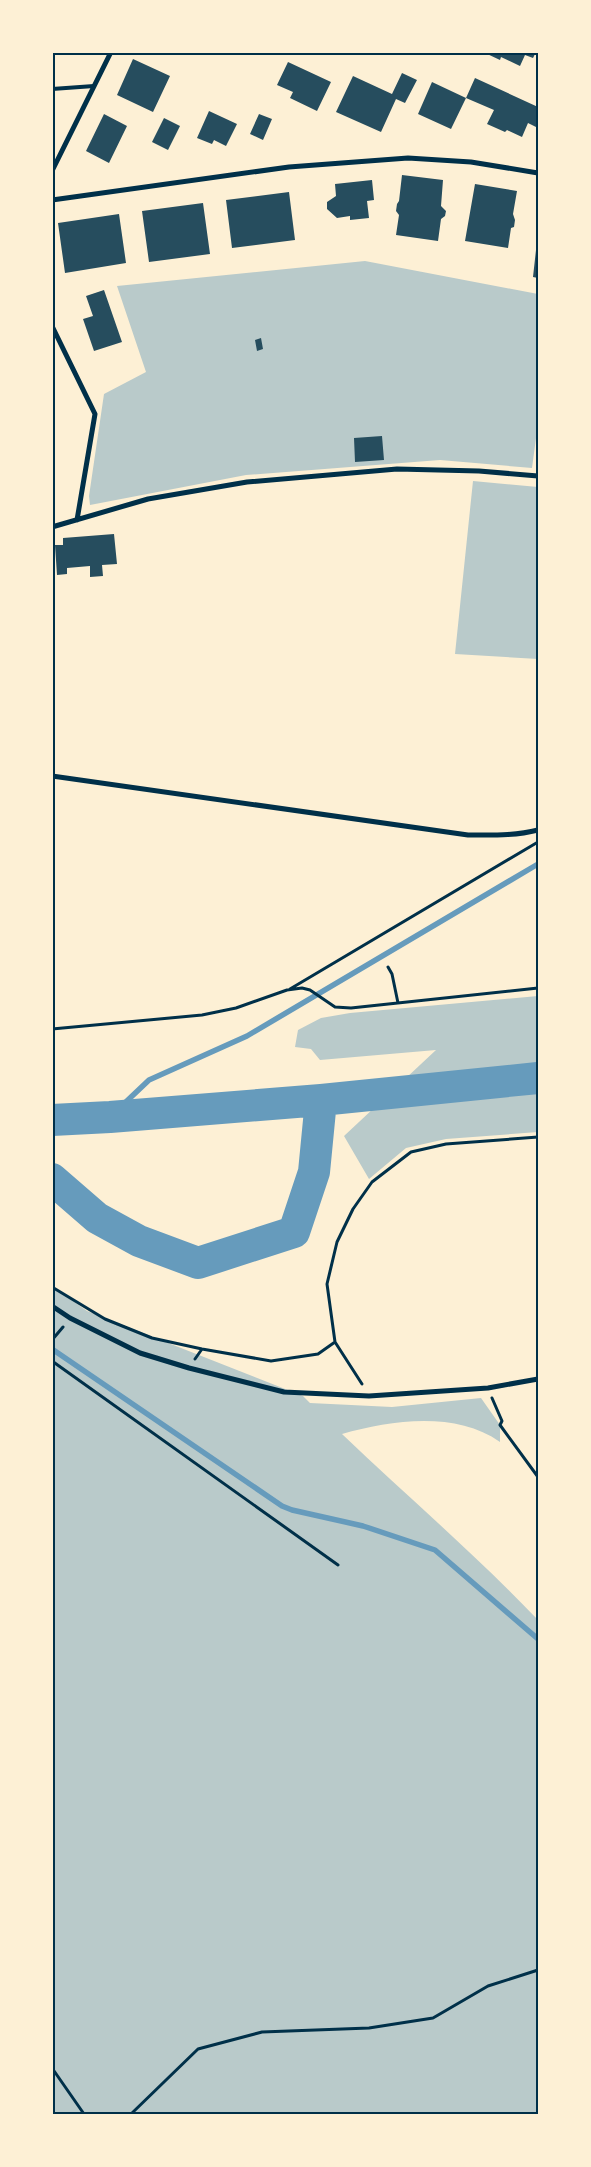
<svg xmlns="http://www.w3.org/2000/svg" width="591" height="2167" viewBox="0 0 591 2167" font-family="Ubuntu,sans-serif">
  <rect width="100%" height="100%" fill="#fdf0d5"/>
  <!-- green -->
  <path fill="#b9caca" d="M 365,261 L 538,294 L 538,423 L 532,468 L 440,460 L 246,475 L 90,505 L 89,496 L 104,394 L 146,372 L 117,286 Z
    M 473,481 L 538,487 L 538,659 L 455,654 Z
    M 538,996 L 538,1132 L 446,1139 L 406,1148 L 369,1179 L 344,1136 L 436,1050 L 320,1060 L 311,1049 L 295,1047 L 298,1030 L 321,1018 L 350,1013 Z
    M 52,1286 L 87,1311 L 303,1396 L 310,1403 L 392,1407 L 481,1398 L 500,1425 L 500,1442 C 456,1411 392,1420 342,1434 C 407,1496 476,1555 538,1620 L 538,2114 L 53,2114 Z"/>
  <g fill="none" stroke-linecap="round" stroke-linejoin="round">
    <!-- stream -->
    <path stroke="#669bbc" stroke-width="5.5" d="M 110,1117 L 149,1080 L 247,1036 L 538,864
      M 52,1349 L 282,1506 L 292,1510 L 363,1526 L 435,1550 L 538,1639"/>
    <!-- river -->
    <path stroke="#669bbc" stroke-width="32" d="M 52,1120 L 110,1117 L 321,1100 L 538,1078
      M 52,1179 L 97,1218 L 139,1241 L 198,1263 L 294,1232 L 314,1172 L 321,1100"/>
  </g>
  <!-- building -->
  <path fill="#264d5e" d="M 483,52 L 536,52 L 533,58 L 525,55 L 520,66 L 501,57 L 500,60 Z
    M 133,59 L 170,76 L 153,112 L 117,95 Z
    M 288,62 L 331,82 L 317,111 L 290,98 L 293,92 L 277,85 Z
    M 402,73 L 417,80 L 405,103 L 396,99 L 381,132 L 336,112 L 353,76 L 392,94 Z
    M 475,78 L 538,107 L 538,128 L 528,123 L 522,137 L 507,130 L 505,132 L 487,124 L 494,110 L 466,98 Z
    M 432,82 L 466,98 L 451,129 L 418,114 Z
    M 209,111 L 237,124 L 226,146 L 214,140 L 212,144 L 197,138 Z
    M 104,114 L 127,126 L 109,163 L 86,151 Z
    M 259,114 L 272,119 L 263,140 L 250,134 Z
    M 164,118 L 180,126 L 168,150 L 152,142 Z
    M 402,175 L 443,180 L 441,206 L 446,211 L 445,216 L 441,219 L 438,241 L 396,235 L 399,215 L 396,211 L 397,204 L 399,201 Z
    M 372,180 L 374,200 L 367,201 L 369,218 L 350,220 L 350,216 L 337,218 L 327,209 L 327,202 L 336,196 L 335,184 Z
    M 475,184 L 517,191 L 513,214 L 515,220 L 514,227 L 511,228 L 508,248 L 465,241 Z
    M 289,192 L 295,240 L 232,248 L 226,200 Z
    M 203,203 L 210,254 L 149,262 L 142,211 Z
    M 119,214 L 126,263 L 65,273 L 58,223 Z
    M 537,241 L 538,241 L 538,278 L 533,277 Z
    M 104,290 L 122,342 L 94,351 L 83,319 L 93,316 L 86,296 Z
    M 261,338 L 263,349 L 257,351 L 255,340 Z
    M 382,436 L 384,460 L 355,462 L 354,438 Z
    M 114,534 L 117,564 L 102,565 L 103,576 L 90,577 L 90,566 L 67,568 L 67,574 L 57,575 L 55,545 L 63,545 L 63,538 Z"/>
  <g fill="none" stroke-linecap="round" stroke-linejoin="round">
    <!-- path -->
    <path stroke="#003049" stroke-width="3" d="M 388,967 L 392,974 L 398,1003
      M 290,989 L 538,842
      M 52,1029 L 202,1015 L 236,1008 L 287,990 L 302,988 L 310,990 L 335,1007 L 351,1008 L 538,988
      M 52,1287 L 105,1319 L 152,1338 L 202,1349 L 271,1361 L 318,1354 L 335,1342
      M 52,1340 L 63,1327
      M 195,1359 L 202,1349
      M 52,1361 L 338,1565
      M 362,1384 L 335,1342 L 327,1284 L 337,1242 L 353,1209 L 372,1182 L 411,1152 L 446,1144 L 538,1137
      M 492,1398 L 502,1421 L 500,1425 L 538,1477
      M 52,2068 L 84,2114
      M 131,2114 L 198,2049 L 262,2032 L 369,2028 L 433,2018 L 488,1986 L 538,1970"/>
    <!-- service -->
    <path stroke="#003049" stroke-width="4" d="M 52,89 L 94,86"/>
    <!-- minor -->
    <path stroke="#003049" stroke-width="5" d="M 52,171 L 111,52
      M 52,200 L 289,167 L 408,158 L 471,162 L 538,173
      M 52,326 L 95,414 L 77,520
      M 52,527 L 148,499 L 247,482 L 397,469 L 479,471 L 538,476
      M 52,776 L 468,835 C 492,835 515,836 538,830
      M 52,1306 L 70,1318 L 140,1353 L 189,1368 L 284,1392 L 369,1396 L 488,1388 L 538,1379"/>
  </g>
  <!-- border -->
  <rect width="591" height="2167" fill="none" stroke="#fdf0d5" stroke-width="108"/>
  <rect x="54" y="54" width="483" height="2059" fill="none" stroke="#003049" stroke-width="2"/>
</svg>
